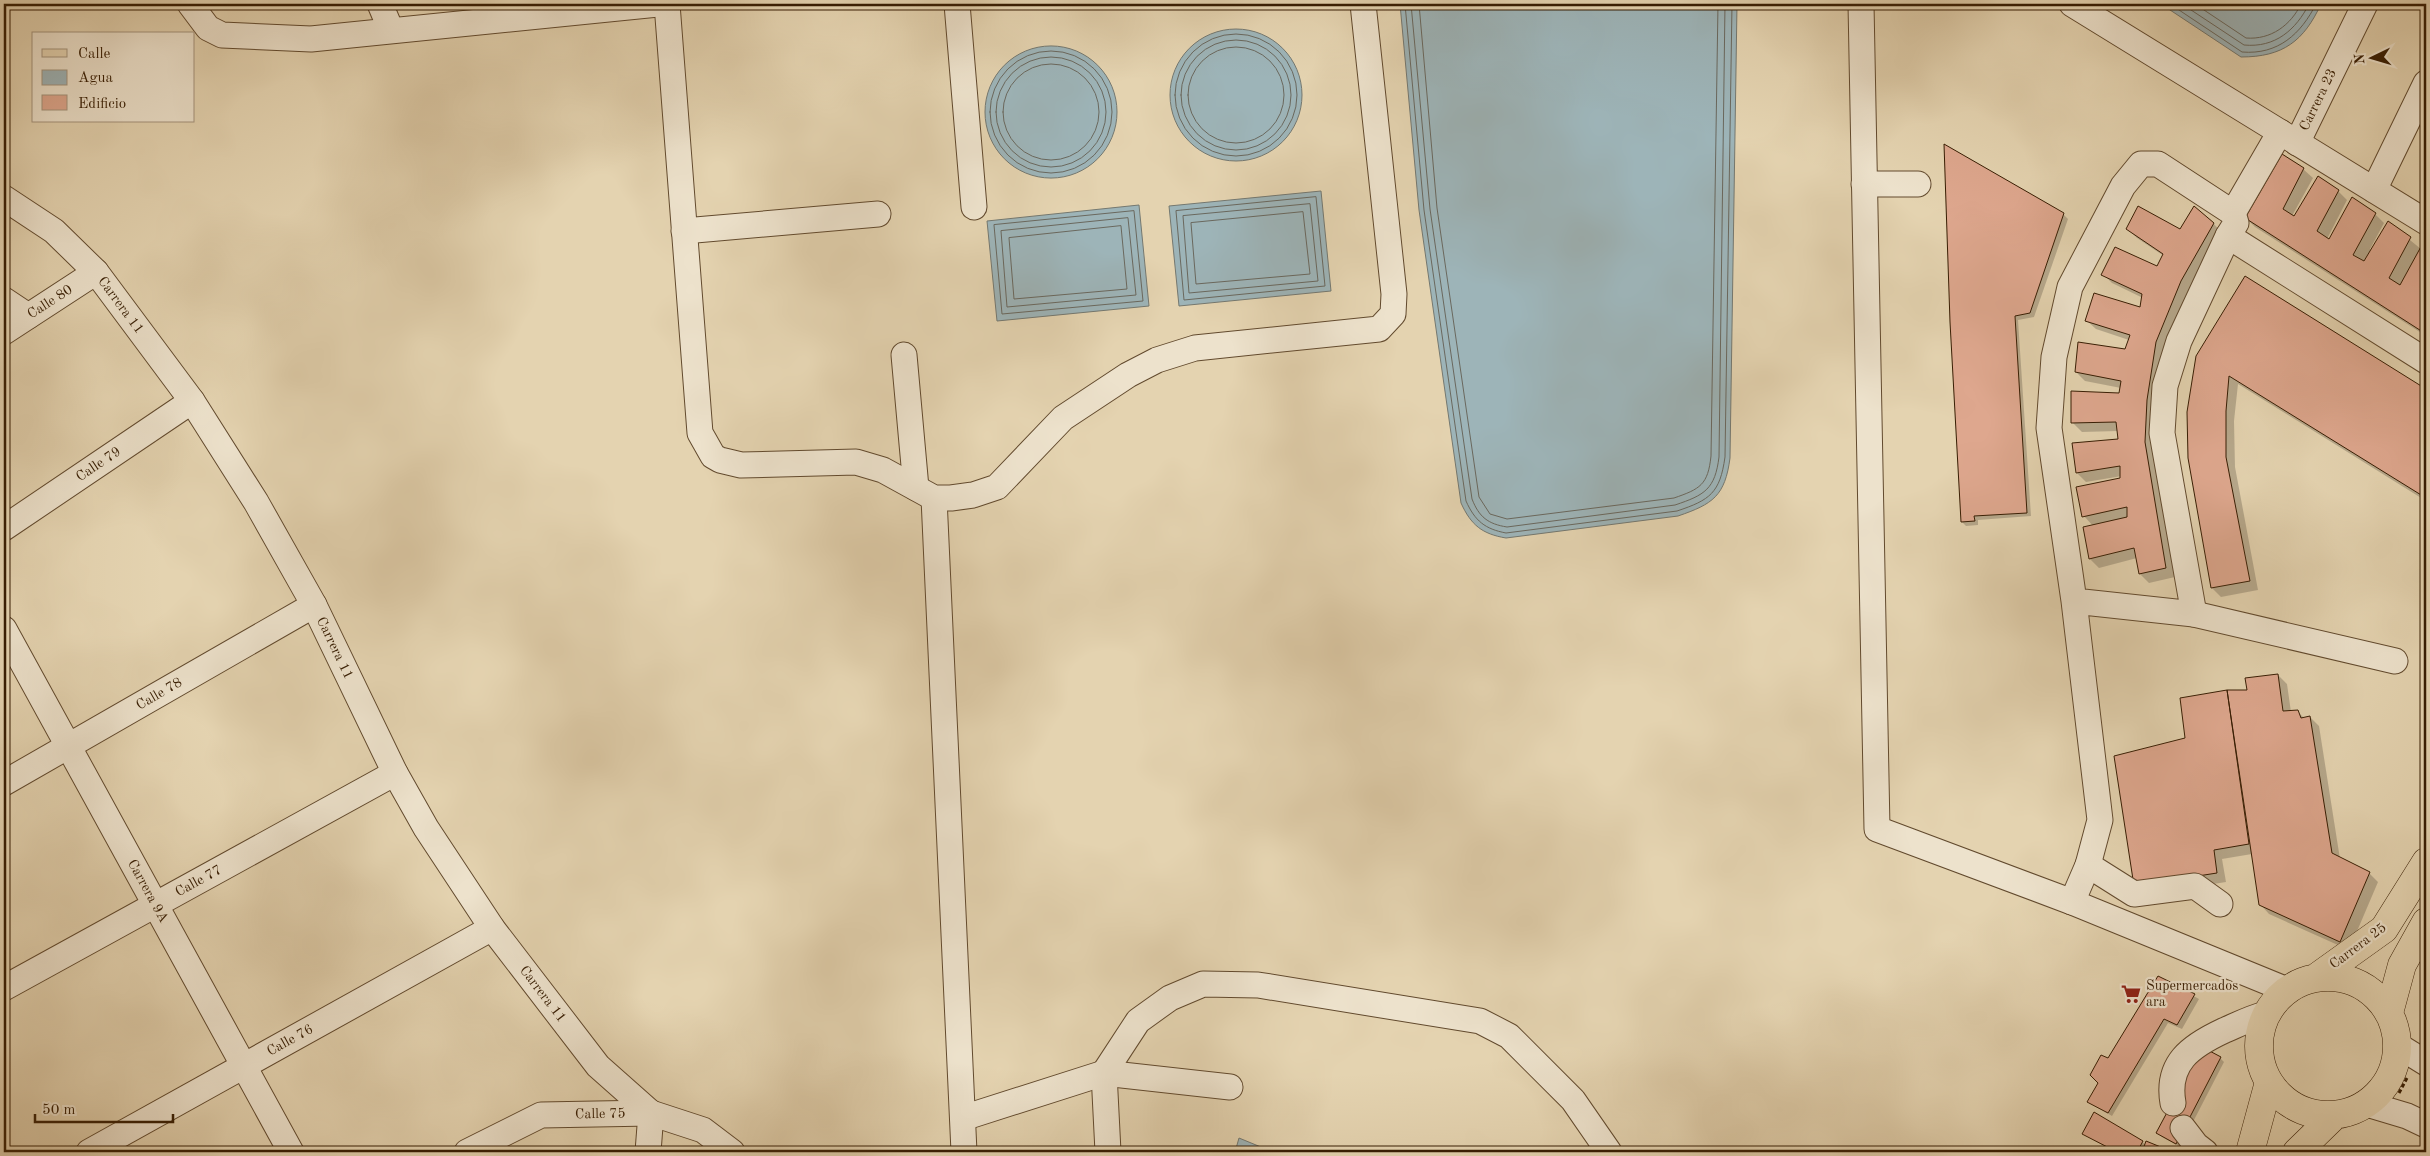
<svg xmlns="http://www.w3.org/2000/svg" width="2430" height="1156" viewBox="0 0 2430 1156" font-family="'Old Standard TT',serif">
  <rect width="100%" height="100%" fill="#e4d3b0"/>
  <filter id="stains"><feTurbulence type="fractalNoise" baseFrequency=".004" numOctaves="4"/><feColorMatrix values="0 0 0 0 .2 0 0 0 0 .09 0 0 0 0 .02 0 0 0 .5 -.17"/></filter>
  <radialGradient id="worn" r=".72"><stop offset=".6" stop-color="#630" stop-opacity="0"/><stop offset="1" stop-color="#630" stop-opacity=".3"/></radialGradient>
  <!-- water -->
  <path fill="#9db4b8" stroke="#747870" d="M 1400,4 L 1737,4 L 1730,458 C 1725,496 1713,504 1678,516 L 1506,538 C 1482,534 1471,525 1461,503 L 1419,210 Z
    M 2161,4 L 2321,4 C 2304,41 2283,57 2241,57 Z
    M1170 95a66 66 0 1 1 132 0a66 66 0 1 1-132 0Z
    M985 112a66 66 0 1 1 132 0a66 66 0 1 1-132 0Z
    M 1321,191 L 1331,291 L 1179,306 L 1169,206 Z
    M 1139,205 L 1149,306 L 997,321 L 987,221 Z
    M 1239,1138 L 1273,1152 L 1235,1152 Z"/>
  <!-- shadow -->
  <path fill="#0003" d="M 2282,156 L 2303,169 L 2313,178 L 2292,216 L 2294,218 L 2338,191 L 2347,200 L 2327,239 L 2329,241 L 2375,214 L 2384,223 L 2370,249 L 2372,250 L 2389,223 L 2421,249 L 2423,245 L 2426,247 L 2426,336 L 2255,227 L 2246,218 Z
    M 2063,214 L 2068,219 L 2034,317 L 2018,320 L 2031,516 L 1978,520 L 1978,525 L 1966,526 L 1962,522 L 1951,322 Z
    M 2213,223 L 2222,233 L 2153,452 L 2175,577 L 2149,583 L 2140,574 L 2137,558 L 2099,568 L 2090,559 L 2085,528 L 2093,526 L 2084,516 L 2122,479 L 2122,476 L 2086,482 L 2077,473 L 2119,440 L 2118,431 L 2082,432 L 2073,423 L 2120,394 L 2121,388 L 2085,381 L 2076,372 L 2126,351 L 2129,340 L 2096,329 L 2086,320 L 2141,308 L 2143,298 L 2112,283 L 2103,274 L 2157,268 L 2164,256 L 2137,238 L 2128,229 L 2180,231 Z
    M 2245,278 L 2426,390 L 2426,501 L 2238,384 L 2234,421 L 2235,467 L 2258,590 L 2221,597 L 2212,588 L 2189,458 Z
    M 2278,675 L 2287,684 L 2291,712 L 2298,712 L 2304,718 L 2310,717 L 2319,726 L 2340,859 L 2369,873 L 2378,882 L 2349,950 L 2269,914 L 2260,904 L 2252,854 L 2222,859 L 2226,882 L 2144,895 L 2187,739 L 2227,691 L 2248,691 Z
    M 2159,977 L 2199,999 L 2182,1029 L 2168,1023 L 2112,1116 L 2088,1102 L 2100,1083 L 2109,1059 Z
    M 2220,1058 L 2224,1062 L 2180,1147 L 2162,1137 L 2158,1133 Z
    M 2083,1134 L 2142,1142 L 2146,1145 L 2147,1143 L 2169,1152 L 2115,1152 Z"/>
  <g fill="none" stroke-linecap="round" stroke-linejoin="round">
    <!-- shore -->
    <path stroke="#6a685e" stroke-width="1" d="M 1405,4 L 1424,210 L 1466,501 C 1475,521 1485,529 1506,533 L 1677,511 C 1710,500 1720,493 1725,457 L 1732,4
      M 1411,4 L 1430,209 L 1472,499 C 1479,517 1488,524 1507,527 L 1675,505 C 1705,495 1715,489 1719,457 L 1725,4
      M 1419,4 L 1437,208 L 1479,497 L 1490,514 L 1507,519 L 1674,498 C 1700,489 1708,485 1711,456 L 1718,4
      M 2170,4 L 2242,52 C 2278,55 2301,34 2316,4
      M 2182,4 L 2244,45 C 2275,48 2296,30 2309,4
      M 2195,4 L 2246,38 C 2271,40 2291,25 2301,4
      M1175 95a61 61 0 1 1 122 0a61 61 0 1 1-122 0Z
      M1181 95a55 55 0 1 1 110 0a55 55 0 1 1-110 0Z
      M1188 95a48 48 0 1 1 96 0a48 48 0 1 1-96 0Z
      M990 112a61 61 0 1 1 122 0a61 61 0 1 1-122 0Z
      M996 112a55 55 0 1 1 110 0a55 55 0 1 1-110 0Z
      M1003 112a48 48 0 1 1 96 0a48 48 0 1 1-96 0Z
      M 1316,197 L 1325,286 L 1184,300 L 1176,211 Z
      M 1310,204 L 1318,281 L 1189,293 L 1183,216 Z
      M 1134,211 L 1143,301 L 1002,314 L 994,225 Z
      M 1303,212 L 1310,274 L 1196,284 L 1191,223 Z
      M 1128,218 L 1136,295 L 1007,307 L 1001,231 Z
      M 1121,226 L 1127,289 L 1014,299 L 1009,238 Z"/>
  </g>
  <!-- building -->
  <path fill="#dea78e" stroke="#371d03" d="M 1944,144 L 2064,213 L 2030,313 L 2015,316 L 2027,513 L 1974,516 L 1975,521 L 1961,522 L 1950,322 Z
    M 2282,154 L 2304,168 L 2283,209 L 2294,216 L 2318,176 L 2339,190 L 2317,231 L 2329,239 L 2352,197 L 2376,213 L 2353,255 L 2364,261 L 2388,221 L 2411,237 L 2389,278 L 2400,285 L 2423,243 L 2426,246 L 2426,294 L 2424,299 L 2426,301 L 2426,334 L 2245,218 Z
    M 2138,206 L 2180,229 L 2194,206 L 2214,223 L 2181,281 L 2156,342 L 2147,400 L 2145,442 L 2166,568 L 2139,574 L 2134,548 L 2089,559 L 2083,527 L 2127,517 L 2127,507 L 2082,517 L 2076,487 L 2120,478 L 2120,466 L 2076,473 L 2072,443 L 2118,439 L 2116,422 L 2071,423 L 2071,391 L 2119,393 L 2121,381 L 2075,372 L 2078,342 L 2125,349 L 2130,335 L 2085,321 L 2094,293 L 2140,307 L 2142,294 L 2101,275 L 2115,247 L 2157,266 L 2163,254 L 2126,229 Z
    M 2245,276 L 2426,389 L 2426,498 L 2229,376 L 2226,411 L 2226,457 L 2250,581 L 2211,588 L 2188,458 L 2187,412 L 2196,356 Z
    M 2278,674 L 2283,711 L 2298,710 L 2301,718 L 2310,716 L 2332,853 L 2370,872 L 2340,942 L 2259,905 L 2227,690 L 2247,690 L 2245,678 Z
    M 2227,690 L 2249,844 L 2214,850 L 2217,873 L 2134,886 L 2114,756 L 2185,738 L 2180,698 Z
    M 2158,976 L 2195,994 L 2177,1025 L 2164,1019 L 2108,1113 L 2087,1102 L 2098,1083 L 2090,1075 L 2101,1055 L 2108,1058 Z
    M 2202,1047 L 2221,1057 L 2176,1144 L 2156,1133 Z
    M 2094,1112 L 2143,1141 L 2137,1152 L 2117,1152 L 2082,1134 Z
    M 2146,1141 L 2173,1152 L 2142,1152 Z"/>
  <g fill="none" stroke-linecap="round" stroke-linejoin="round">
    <defs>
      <g id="minor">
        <path d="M 190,4 L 208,28 L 222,35 L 311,39 L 658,4"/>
        <path d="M 380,4 L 391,30"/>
        <path d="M 667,4 L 700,433 L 713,456 L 720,460 L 741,465 L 856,462 L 883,470 L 934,498 L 951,498 L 973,495 L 997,487 L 1063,418 L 1128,375 L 1157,360 L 1195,348 L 1379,329 L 1393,314 L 1394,294 L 1363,4"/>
        <path d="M 957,4 L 974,207"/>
        <path d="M 1861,4 L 1877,829 L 2072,902 L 2287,990"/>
        <path d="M 2072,4 L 2426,222"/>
        <path id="s1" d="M 2297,143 L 2365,4"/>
        <path d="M 1864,184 L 1918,184"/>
        <path d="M 2374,190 L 2426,83"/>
        <path id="s2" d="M 4,198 L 54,231 L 96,272 L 192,401 L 256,502 L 314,605 L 395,773 L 426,828 L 492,928 L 598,1066 L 651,1113"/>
        <path d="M 2233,213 L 2280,132"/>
        <path d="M 684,231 L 878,214"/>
        <path d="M 2228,236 L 2426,361"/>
        <path d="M 4,300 L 28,316"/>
        <path id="s3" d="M 4,332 L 96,272"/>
        <path d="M 904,355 L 916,488"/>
        <path d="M 934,498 L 964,1152"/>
        <path id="s4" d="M 4,528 L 192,401"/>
        <path d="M 2194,614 L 2395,661"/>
        <path id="s5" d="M 4,629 L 291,1152"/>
        <path id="s6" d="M 4,783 L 314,605"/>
        <path d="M 2088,865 L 2134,894 L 2195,886 L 2220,904"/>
        <path d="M 2072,902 L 2088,865 L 2100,820 L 2074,601 L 2049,428 L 2054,357 L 2070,287 L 2123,186 L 2141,164 L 2158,164 L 2233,213 L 2236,223 L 2228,236 L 2179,341 L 2165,386 L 2162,433 L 2194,614 L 2074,601"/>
        <path id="s7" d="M 4,988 L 395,773"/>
        <path d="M 2397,1045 L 2426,1063"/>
        <path d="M 2173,1103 C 2166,1063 2191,1046 2223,1031 C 2237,1025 2250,1018 2266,1014"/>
        <path d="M 2367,1104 L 2407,1116 L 2426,1125"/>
        <path d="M 963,1118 L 1104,1073 L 1230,1087"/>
        <path d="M 2183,1128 L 2196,1145 L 2205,1152"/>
        <path id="s8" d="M 89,1152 L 492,928"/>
        <path id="s9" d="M 467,1152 L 541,1115 L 651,1113 L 703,1130 L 732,1152"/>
        <path d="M 648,1152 L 651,1113"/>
        <path d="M 1108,1152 L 1104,1073 L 1138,1021 L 1170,998 L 1203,984 L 1258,985 L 1480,1021 L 1509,1036 L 1573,1100 L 1609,1152"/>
      </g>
      <path id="major" d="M2259 1046a69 69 0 1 1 138 0a69 69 0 1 1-138 0Z
        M 2317,977 L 2384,929 L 2426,862
        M 2389,1013 L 2402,965 L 2426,922
        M 2250,1152 L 2269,1082
        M 2297,1152 L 2335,1115"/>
    </defs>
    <!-- minor casing -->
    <use href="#minor" stroke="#624a2e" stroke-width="27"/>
    <!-- major casing -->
    <use href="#major" stroke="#371d03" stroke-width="29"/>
    <!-- path -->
    <path stroke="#371d03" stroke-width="3" stroke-dasharray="4 2.5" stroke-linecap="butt" d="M 2399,1093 L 2408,1076"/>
    <!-- minor -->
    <use href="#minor" stroke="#ede2cc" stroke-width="25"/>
    <!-- major -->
    <use href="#major" stroke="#e4d3b0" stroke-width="28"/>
  </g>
  <!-- icons -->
  <defs>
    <symbol id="supermarket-bare" viewBox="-9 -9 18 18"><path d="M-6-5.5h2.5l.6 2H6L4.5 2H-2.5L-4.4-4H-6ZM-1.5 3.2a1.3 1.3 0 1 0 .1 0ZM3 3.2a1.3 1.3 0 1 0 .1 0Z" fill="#8f2418" stroke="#ede2cc" stroke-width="2.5" paint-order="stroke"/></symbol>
  </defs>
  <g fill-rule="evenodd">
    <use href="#supermarket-bare" x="2117" y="980" width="28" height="28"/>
  </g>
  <g text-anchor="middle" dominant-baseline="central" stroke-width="4.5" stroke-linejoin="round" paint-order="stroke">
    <!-- street labels -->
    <g font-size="14" fill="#371d03" stroke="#ede2cc">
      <text stroke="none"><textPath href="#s1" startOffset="48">Carrera 23</textPath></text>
      <text stroke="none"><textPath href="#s3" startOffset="55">Calle 80</textPath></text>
      <text stroke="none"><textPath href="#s2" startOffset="160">Carrera 11</textPath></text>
      <text stroke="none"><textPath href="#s4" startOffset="114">Calle 79</textPath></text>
      <text stroke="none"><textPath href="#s2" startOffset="565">Carrera 11</textPath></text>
      <text stroke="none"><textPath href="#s6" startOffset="179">Calle 78</textPath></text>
      <text stroke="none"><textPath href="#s7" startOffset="222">Calle 77</textPath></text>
      <text stroke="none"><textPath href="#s5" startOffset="299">Carrera 9A</textPath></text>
      <text transform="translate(2358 946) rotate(-37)">Carrera 25</text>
      <text stroke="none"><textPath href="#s2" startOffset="970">Carrera 11</textPath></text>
      <text stroke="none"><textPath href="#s8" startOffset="230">Calle 76</textPath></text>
      <text stroke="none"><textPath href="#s9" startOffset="142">Calle 75</textPath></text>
    </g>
    <!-- poi labels -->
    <g font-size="14" fill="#371d03" stroke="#ede2cc" text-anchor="start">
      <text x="2146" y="986">Supermercados<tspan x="2146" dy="16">ara</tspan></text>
    </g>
  </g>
  <!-- margin -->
  <rect width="2430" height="1156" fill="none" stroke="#e4d3b0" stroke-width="20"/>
  <rect x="5" y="5" width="2420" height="1146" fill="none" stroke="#371d03" stroke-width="2.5"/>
  <rect x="10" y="10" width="2410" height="1136" fill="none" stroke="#371d03"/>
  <!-- legend -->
  <rect x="32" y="32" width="162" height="90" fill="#ede2cc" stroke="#a4937c"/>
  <rect x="42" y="49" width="25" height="8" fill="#e4d3b0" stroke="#a4937c"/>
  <text x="78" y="58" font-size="15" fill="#371d03">Calle</text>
  <rect x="42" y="70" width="25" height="15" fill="#9db4b8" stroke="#a4937c"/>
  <text x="78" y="82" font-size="15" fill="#371d03">Agua</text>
  <rect x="42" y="95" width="25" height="15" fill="#dea78e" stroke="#a4937c"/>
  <text x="78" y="108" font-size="15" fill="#371d03">Edificio</text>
  <!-- north arrow -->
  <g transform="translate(2372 58) rotate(265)" stroke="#ede2cc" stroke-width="4" paint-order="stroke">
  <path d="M0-4L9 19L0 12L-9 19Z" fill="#371d03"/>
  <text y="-8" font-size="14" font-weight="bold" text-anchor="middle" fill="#371d03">N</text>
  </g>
  <!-- scale -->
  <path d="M35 1114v8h138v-8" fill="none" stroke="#371d03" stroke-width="2.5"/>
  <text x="42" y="1114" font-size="15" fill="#371d03" stroke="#ede2cc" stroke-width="4" paint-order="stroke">50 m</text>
  <rect width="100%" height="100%" filter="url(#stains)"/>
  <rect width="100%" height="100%" fill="url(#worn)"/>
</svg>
